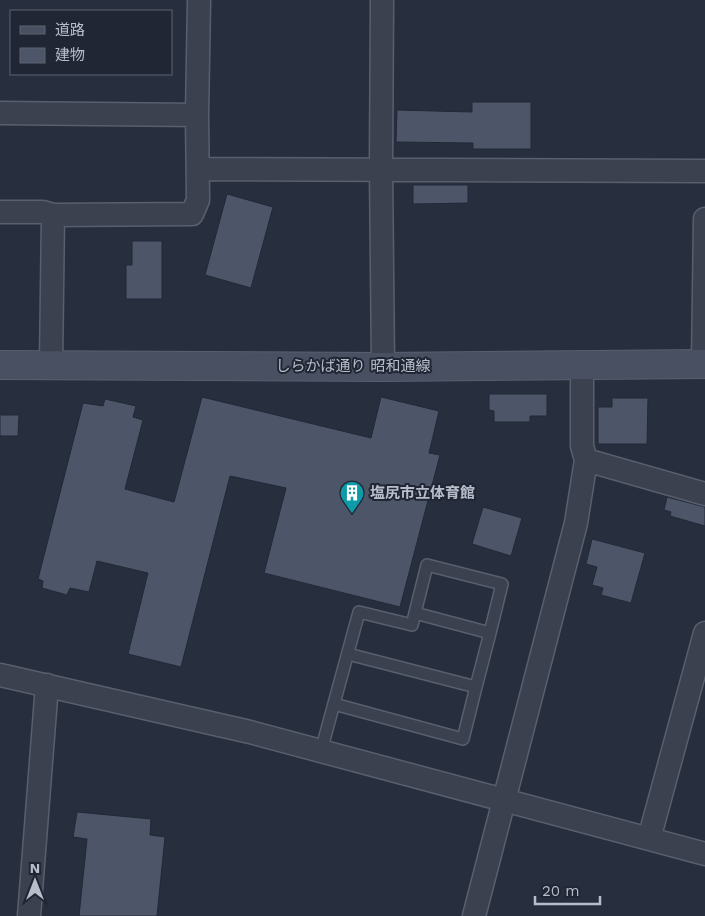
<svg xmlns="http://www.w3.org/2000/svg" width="705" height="916" viewBox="0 0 705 916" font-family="'Work Sans','Noto Sans JP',sans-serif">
  <rect width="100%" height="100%" fill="#272f3f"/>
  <!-- building -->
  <path fill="#4d5568" stroke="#222836" d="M 472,102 L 531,102 L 531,149 L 473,149 L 473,143 L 396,142 L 397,110 L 472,112 Z
    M 413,185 L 468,185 L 468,203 L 413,204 Z
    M 227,194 L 273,207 L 251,288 L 205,275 Z
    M 132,241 L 162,241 L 162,299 L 126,299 L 126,265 L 132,265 Z
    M 489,394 L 547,394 L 547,416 L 530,416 L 530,422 L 494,422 L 494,411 L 489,410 Z
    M 202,397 L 371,438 L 381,397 L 439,411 L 429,453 L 440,455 L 400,607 L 264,573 L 286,488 L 230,476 L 181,667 L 128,654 L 148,573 L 97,561 L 89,592 L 70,588 L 67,595 L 42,588 L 43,581 L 38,579 L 83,403 L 103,406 L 105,399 L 136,406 L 133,417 L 143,420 L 125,489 L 174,502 Z
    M 612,398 L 648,398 L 647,444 L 598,444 L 598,407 L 612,407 Z
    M 0,415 L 19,415 L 18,436 L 0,436 Z
    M 667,497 L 705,507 L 705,526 L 670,516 L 671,512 L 664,510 Z
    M 483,507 L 522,518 L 511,556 L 472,544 Z
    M 592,539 L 645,553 L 631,603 L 601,595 L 603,588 L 592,585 L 597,567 L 586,564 Z
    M 77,812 L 151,819 L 150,835 L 165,837 L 157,916 L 79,916 L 87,839 L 73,837 Z"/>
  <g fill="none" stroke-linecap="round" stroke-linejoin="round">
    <defs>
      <path id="lane" d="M 348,654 L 476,687 L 490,633
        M 334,704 L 463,739 L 476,687
        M 321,751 L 359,612 L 412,625 L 427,565 L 502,584 L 490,633 L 415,613"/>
      <path id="street" d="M 382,0 L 381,168 L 383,367
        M 0,113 L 197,115
        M 198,169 L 705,171
        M 0,212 L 43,212 L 53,215 L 192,214 L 198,200 L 197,115 L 199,0
        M 703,364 L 705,219
        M 51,365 L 53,215
        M 586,460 L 705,494
        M 0,675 L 250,732 L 705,854
        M 649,839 L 705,633
        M 29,916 L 47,685
        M 474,916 L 576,523 L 586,460 L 582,446 L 582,364"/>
      <path id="secondary" d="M 0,365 L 383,367 L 705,364"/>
    </defs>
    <!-- lane casing -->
    <use href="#lane" stroke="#595f6d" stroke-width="14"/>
    <!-- street casing -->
    <use href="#street" stroke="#595f6d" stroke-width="25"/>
    <!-- secondary casing -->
    <use href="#secondary" stroke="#595f6d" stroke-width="30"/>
    <!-- lane -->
    <use href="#lane" stroke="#3b414f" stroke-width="11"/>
    <!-- street -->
    <use href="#street" stroke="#3b414f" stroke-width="22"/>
    <!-- secondary -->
    <use href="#secondary" stroke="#495062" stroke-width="28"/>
  </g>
  <!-- icons -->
  <defs>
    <symbol id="building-pin" viewBox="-11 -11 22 30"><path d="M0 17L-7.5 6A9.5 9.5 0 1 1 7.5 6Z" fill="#0f9aa8" stroke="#202634"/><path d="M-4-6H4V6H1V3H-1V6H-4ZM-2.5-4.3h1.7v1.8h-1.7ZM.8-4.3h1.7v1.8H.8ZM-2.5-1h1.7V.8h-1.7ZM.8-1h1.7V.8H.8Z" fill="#fff"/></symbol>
  </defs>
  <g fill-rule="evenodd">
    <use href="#building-pin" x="338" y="479" width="28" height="38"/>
  </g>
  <g text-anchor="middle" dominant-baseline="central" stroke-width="4" stroke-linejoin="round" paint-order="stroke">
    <!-- street labels -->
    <g font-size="15" fill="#b8bdca" stroke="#202634">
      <text x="353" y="366">しらかば通り 昭和通線</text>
    </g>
    <!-- poi labels -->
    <g font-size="15" font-weight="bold" fill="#b8bdca" stroke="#202634" text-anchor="start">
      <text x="370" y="493">塩尻市立体育館</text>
    </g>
  </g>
  <!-- legend -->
  <rect x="10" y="10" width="162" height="65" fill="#202634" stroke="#5d6270"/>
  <rect x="20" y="26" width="25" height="8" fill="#495062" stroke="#5d6270"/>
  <text x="55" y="35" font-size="15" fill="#b8bdca">道路</text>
  <rect x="20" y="48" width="25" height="15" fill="#4d5568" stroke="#5d6270"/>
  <text x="55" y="60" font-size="15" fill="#b8bdca">建物</text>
  <!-- north arrow -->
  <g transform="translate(35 881)" stroke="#202634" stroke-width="4" paint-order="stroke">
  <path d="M0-4L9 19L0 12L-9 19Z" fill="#b8bdca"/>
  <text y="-8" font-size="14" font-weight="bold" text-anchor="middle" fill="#b8bdca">N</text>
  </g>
  <!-- scale -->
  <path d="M535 896v8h65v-8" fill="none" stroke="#b8bdca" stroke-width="2.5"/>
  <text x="542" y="896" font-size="15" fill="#b8bdca" stroke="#202634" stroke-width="4" paint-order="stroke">20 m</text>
</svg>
